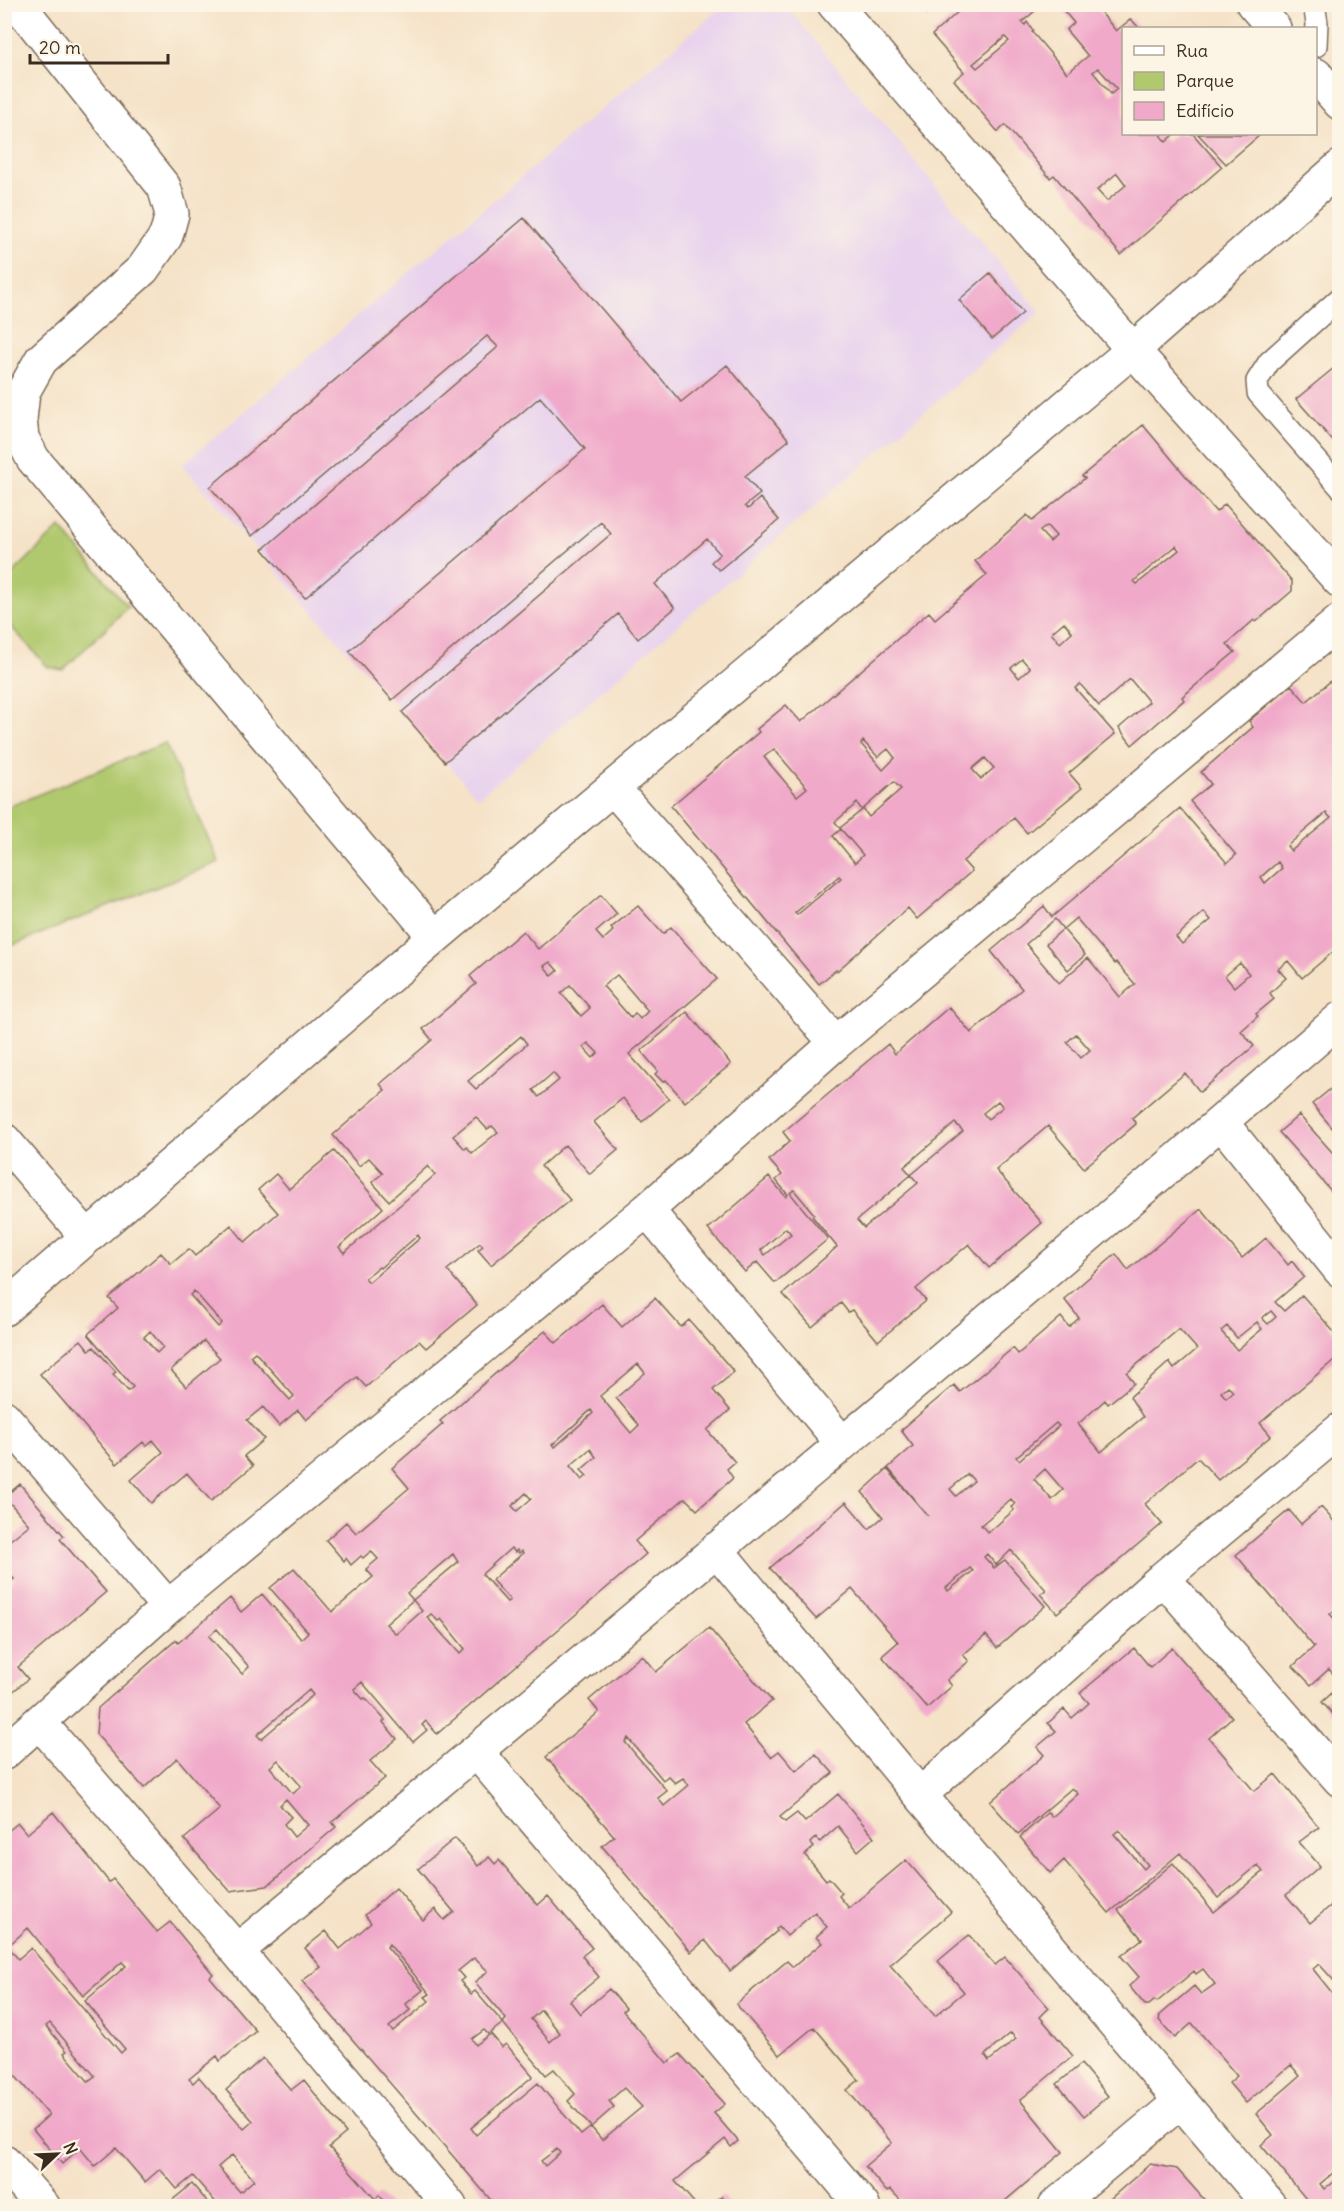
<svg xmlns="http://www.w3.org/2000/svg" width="1344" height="2211" viewBox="0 0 1344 2211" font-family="Delius,sans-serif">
  <rect width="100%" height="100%" fill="#fcf5e5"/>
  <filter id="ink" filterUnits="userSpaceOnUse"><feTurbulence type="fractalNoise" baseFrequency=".0167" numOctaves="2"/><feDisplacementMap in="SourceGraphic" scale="12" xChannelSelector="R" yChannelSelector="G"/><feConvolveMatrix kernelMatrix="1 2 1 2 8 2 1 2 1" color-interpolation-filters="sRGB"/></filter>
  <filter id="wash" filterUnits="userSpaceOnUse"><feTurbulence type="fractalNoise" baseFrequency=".008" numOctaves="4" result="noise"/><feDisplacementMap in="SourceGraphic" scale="24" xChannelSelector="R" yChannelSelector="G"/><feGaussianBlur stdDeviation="1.35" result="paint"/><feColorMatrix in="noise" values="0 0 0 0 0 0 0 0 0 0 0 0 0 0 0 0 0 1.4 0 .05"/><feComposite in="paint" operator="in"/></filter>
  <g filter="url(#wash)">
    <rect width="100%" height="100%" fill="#f5e2c7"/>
    <!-- built -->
    <path fill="#e8d2ee" d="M 724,5 L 785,5 L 1040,312 L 478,798 L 182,465 Z"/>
    <!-- green -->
    <path fill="#b1c96e" stroke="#767a46" stroke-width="1.5" d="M 60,527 L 128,607 L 63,670 L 48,667 L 4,619 L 5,581 Z
      M 165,743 L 219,862 L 6,948 L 4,943 L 5,808 Z"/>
    <g id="blocks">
      <!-- building -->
      <path fill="#f0a9c9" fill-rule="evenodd" d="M 919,4 L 938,4 L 927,14 Z
        M 1058,4 L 1094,4 L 1116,31 L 1131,19 L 1139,28 L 1124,28 L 1124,134 L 1163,134 L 1161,136 L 1166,142 L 1175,134 L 1193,134 L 1222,167 L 1121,255 L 1054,175 L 1050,178 L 1005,125 L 998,132 L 954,80 L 964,72 L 932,35 L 959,11 L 954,5 L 1042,5 L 1022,22 L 1025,25 L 1027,22 L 1033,30 L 1032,32 L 1067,73 L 1088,56 L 1066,30 L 1074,23 ZM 1005,37 L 1009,41 L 977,68 L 973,64 ZM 1098,68 L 1117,89 L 1111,94 L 1093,72 ZM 1117,173 L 1126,185 L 1107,201 L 1097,190 Z
        M 1198,134 L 1261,134 L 1226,164 Z
        M 524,218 L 681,402 L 727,365 L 789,440 L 745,476 L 760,494 L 745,506 L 748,509 L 760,498 L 779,520 L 719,570 L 711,562 L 720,554 L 707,539 L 655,584 L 675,608 L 638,639 L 618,614 L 445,762 L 402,712 L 611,534 L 601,522 L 392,700 L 349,651 L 585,449 L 561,421 L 540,397 L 305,598 L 263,549 L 498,347 L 487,336 L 252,536 L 210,487 Z
        M 990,273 L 1023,313 L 992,339 L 959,300 Z
        M 1340,363 L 1340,449 L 1296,399 Z
        M 1143,425 L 1216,512 L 1225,504 L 1292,581 L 1292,591 L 1256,622 L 1254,620 L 1227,644 L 1235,652 L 1182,697 L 1184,700 L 1132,745 L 1119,728 L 1149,702 L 1130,679 L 1099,706 L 1080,684 L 1075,688 L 1115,734 L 1069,773 L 1082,788 L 1027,833 L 1014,818 L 963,861 L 972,871 L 917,919 L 908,908 L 837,971 L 836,970 L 819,984 L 671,806 L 759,732 L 757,729 L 786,705 L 801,722 L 929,612 L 935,619 L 987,575 L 975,561 L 1027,515 L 1032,521 L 1085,478 L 1082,476 ZM 1047,526 L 1056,536 L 1050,542 L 1040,531 ZM 1176,546 L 1179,550 L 1137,584 L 1134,581 ZM 1064,622 L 1072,632 L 1060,643 L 1051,633 ZM 1022,659 L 1030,668 L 1019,678 L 1011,668 ZM 863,741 L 878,757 L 888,749 L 895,758 L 883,770 L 861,744 ZM 774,749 L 807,788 L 797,796 L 764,757 ZM 985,758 L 994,768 L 981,779 L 972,769 ZM 894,782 L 901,789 L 869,817 L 863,809 ZM 857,803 L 862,810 L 840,828 L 863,855 L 855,863 L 833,836 L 841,829 L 835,822 ZM 839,876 L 841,878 L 797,915 L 795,913 Z
        M 1340,673 L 1340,946 L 1302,978 L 1288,961 L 1278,969 L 1286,978 L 1270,993 L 1274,999 L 1256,1014 L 1258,1016 L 1241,1031 L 1254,1046 L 1200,1092 L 1185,1073 L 1132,1118 L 1136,1124 L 1084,1168 L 1048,1126 L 996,1170 L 1042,1223 L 989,1268 L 969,1244 L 916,1289 L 926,1301 L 878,1341 L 852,1310 L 848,1312 L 841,1303 L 812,1327 L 783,1294 L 837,1247 L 812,1216 L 814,1214 L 794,1190 L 790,1193 L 828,1239 L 775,1283 L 757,1262 L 745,1272 L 708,1229 L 769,1177 L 786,1197 L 788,1195 L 776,1180 L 782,1175 L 769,1160 L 790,1141 L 783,1132 L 888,1044 L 895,1054 L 949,1007 L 971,1033 L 1022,989 L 991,951 L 1044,906 L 1052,917 L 1180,808 L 1227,863 L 1236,855 L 1190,801 L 1211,784 L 1201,772 L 1253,727 L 1249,721 L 1291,685 L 1306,702 ZM 1326,813 L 1331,818 L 1291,851 L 1287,846 ZM 1278,862 L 1282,868 L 1265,883 L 1261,877 ZM 1204,912 L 1211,920 L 1182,944 L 1176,937 ZM 1076,918 L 1115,964 L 1116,962 L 1135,984 L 1120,997 L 1088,958 L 1059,983 L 1026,944 L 1055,919 L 1063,929 ZM 1240,963 L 1249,974 L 1234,987 L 1225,976 ZM 1076,1034 L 1090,1050 L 1081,1058 L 1067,1042 ZM 998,1101 L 1003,1107 L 988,1119 L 983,1113 ZM 955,1123 L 963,1131 L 911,1175 L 918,1183 L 864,1228 L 857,1220 L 911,1175 L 904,1167 ZM 786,1228 L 791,1234 L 765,1255 L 761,1250 Z
        M 601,895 L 617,914 L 596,932 L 603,940 L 613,931 L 611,928 L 638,906 L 663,934 L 671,927 L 717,979 L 629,1054 L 669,1099 L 642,1122 L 623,1098 L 594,1122 L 618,1150 L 590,1174 L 565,1145 L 541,1166 L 570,1200 L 491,1265 L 478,1250 L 483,1246 L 480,1243 L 447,1270 L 477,1305 L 426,1348 L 419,1341 L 366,1387 L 357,1377 L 306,1420 L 298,1410 L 279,1426 L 263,1407 L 247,1420 L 264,1439 L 244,1456 L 253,1466 L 211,1501 L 187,1473 L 151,1503 L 131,1480 L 163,1452 L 153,1440 L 146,1446 L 143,1442 L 117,1464 L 40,1374 L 81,1340 L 89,1350 L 94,1347 L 116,1372 L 113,1374 L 128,1391 L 133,1387 L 88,1334 L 118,1308 L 109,1298 L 161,1253 L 171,1264 L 189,1249 L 195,1256 L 231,1225 L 245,1242 L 278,1213 L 258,1190 L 276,1174 L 289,1189 L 334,1151 L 383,1208 L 339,1247 L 344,1253 L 435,1175 L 428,1166 L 389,1201 L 372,1182 L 383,1173 L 369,1158 L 359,1166 L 333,1135 L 385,1090 L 380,1084 L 432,1040 L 423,1029 L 476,984 L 470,976 L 523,931 L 538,949 ZM 550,962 L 558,971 L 552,976 L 544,966 ZM 617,975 L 648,1011 L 640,1019 L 635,1013 L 631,1018 L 603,986 ZM 570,985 L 590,1008 L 581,1016 L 561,993 ZM 521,1036 L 527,1044 L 476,1089 L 468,1081 ZM 588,1043 L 598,1053 L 593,1058 L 583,1047 ZM 553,1073 L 559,1080 L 539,1097 L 533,1090 ZM 476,1117 L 487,1129 L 492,1126 L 498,1132 L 472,1153 L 467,1147 L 465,1149 L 453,1136 ZM 418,1235 L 420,1238 L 369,1282 L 365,1278 L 379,1267 L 380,1268 ZM 194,1291 L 222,1323 L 218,1327 L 190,1295 ZM 150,1331 L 163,1347 L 157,1353 L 144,1337 ZM 204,1341 L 220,1358 L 186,1387 L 171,1370 ZM 255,1352 L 294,1396 L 290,1400 L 250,1356 Z
        M 1063,929 L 1085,955 L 1068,970 L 1046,944 Z
        M 687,1012 L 731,1064 L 685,1102 L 666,1080 L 663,1082 L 655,1074 L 658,1071 L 641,1051 Z
        M 1333,1087 L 1340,1094 L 1340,1137 L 1312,1104 Z
        M 1299,1115 L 1340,1161 L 1340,1201 L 1279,1132 Z
        M 1201,1209 L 1242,1258 L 1266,1238 L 1288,1265 L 1292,1261 L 1304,1277 L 1275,1302 L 1284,1311 L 1302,1295 L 1340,1339 L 1340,1355 L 1260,1423 L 1271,1436 L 1218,1480 L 1198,1458 L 1145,1504 L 1162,1524 L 1057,1613 L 1040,1594 L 1046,1590 L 1011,1550 L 996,1565 L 987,1554 L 984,1557 L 994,1568 L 1005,1560 L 1045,1606 L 997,1648 L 986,1635 L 963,1655 L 969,1661 L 947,1680 L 952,1686 L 927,1708 L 882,1656 L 898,1642 L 852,1589 L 816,1619 L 770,1568 L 846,1502 L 869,1529 L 883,1517 L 862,1492 L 887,1469 L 928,1516 L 888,1468 L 913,1446 L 901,1430 L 954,1385 L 960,1392 L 1013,1348 L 1018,1354 L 1061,1317 L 1069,1327 L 1079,1318 L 1064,1299 L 1116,1254 L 1128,1270 ZM 1271,1311 L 1276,1317 L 1268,1324 L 1262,1318 ZM 1257,1322 L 1262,1329 L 1237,1350 L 1221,1331 L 1227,1326 L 1237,1338 ZM 1179,1329 L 1197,1349 L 1174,1369 L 1169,1362 L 1130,1397 L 1143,1417 L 1101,1452 L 1078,1424 L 1105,1400 L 1108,1404 L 1134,1383 L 1127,1373 ZM 1228,1386 L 1233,1392 L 1226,1398 L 1221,1392 ZM 1056,1423 L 1059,1426 L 1019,1460 L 1016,1457 ZM 1045,1469 L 1063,1490 L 1052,1500 L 1034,1479 ZM 968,1474 L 974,1481 L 956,1496 L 950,1489 ZM 1011,1499 L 1015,1504 L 1011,1507 L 1014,1510 L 988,1533 L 981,1525 ZM 970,1568 L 973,1571 L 948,1591 L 946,1588 Z
        M 655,1298 L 681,1327 L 689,1320 L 734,1372 L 713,1390 L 730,1410 L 707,1430 L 735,1462 L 727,1469 L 733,1478 L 697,1510 L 685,1498 L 635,1541 L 646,1554 L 437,1734 L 426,1721 L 422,1725 L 427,1730 L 413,1742 L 362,1682 L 354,1689 L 363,1699 L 365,1698 L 385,1720 L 383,1722 L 397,1739 L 370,1761 L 385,1778 L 332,1822 L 336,1827 L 267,1886 L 230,1891 L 184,1839 L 220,1809 L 177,1758 L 144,1788 L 96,1734 L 98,1708 L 176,1640 L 178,1643 L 230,1598 L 241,1612 L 262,1594 L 301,1639 L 308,1632 L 270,1588 L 294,1568 L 332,1612 L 373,1577 L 366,1569 L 378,1559 L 371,1551 L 363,1558 L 361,1556 L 351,1565 L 346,1558 L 344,1561 L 326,1540 L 346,1522 L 356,1533 L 409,1488 L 392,1468 L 443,1424 L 440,1421 L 545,1331 L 556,1343 L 602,1304 L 622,1327 ZM 638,1364 L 645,1373 L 616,1398 L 639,1425 L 631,1433 L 600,1396 ZM 591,1410 L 593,1413 L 555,1447 L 552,1445 ZM 590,1449 L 596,1457 L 581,1470 L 587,1476 L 582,1480 L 570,1466 ZM 526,1493 L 531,1499 L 517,1511 L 512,1506 ZM 511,1548 L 515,1552 L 517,1550 L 519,1553 L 522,1551 L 523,1553 L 492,1580 L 510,1600 L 507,1602 L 482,1574 ZM 453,1554 L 458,1562 L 413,1600 L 407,1593 ZM 413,1600 L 422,1611 L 396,1634 L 386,1624 ZM 431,1614 L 438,1621 L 441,1619 L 465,1649 L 460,1654 L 427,1617 ZM 217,1629 L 249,1667 L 242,1674 L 209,1636 ZM 309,1690 L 313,1695 L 261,1739 L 257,1735 ZM 278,1760 L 301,1786 L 293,1794 L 270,1767 ZM 286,1799 L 308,1825 L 294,1837 L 284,1824 L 291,1817 L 280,1805 Z
        M 20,1484 L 64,1536 L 60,1539 L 106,1592 L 18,1667 L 28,1679 L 4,1699 L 4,1636 L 9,1632 L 4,1626 L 4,1587 L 14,1579 L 4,1569 L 4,1545 L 29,1525 L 4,1496 L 4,1490 L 8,1494 Z
        M 1321,1507 L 1340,1528 L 1340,1606 L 1330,1614 L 1340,1625 L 1340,1682 L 1329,1669 L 1311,1685 L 1293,1666 L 1314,1647 L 1236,1555 L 1289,1510 L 1301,1524 Z
        M 709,1628 L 772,1701 L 744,1724 L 771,1757 L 779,1751 L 796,1771 L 816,1754 L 833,1773 L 780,1817 L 785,1822 L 797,1813 L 805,1822 L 838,1794 L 874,1837 L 858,1851 L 838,1826 L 820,1842 L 816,1837 L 810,1843 L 814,1847 L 805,1855 L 826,1880 L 829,1878 L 842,1893 L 839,1896 L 849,1908 L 906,1860 L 951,1912 L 890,1965 L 935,2016 L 964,1992 L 938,1961 L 969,1935 L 995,1965 L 1005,1957 L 1049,2008 L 1040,2017 L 1073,2056 L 1020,2100 L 1063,2152 L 999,2206 L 906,2206 L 890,2189 L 887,2192 L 865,2166 L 892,2143 L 847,2090 L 859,2080 L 814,2027 L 780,2055 L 736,2004 L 787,1961 L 793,1967 L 822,1943 L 816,1937 L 827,1927 L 815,1912 L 787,1936 L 779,1926 L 776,1929 L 777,1931 L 730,1971 L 705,1940 L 691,1952 L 602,1846 L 614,1836 L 546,1757 L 599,1712 L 589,1700 L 642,1655 L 656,1672 ZM 628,1738 L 663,1780 L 668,1776 L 675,1783 L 683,1778 L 689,1785 L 664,1806 L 658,1798 L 667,1791 L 625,1742 ZM 1011,2033 L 1016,2039 L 989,2061 L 985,2055 Z
        M 1134,1648 L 1150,1667 L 1172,1648 L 1232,1717 L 1209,1738 L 1254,1791 L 1275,1774 L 1319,1827 L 1299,1842 L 1320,1866 L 1286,1895 L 1310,1923 L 1340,1898 L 1340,1982 L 1337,1984 L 1319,1964 L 1313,1969 L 1333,1994 L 1340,1989 L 1340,2167 L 1320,2184 L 1324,2190 L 1340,2177 L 1340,2206 L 1312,2206 L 1261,2145 L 1273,2135 L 1256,2114 L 1300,2076 L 1291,2065 L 1246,2103 L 1229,2083 L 1237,2076 L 1192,2023 L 1175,2038 L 1159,2020 L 1160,2017 L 1159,2016 L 1194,1986 L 1201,1994 L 1215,1984 L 1203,1969 L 1196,1974 L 1194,1971 L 1157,2002 L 1155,2000 L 1149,2005 L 1145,2005 L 1129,1986 L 1139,1977 L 1121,1956 L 1142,1939 L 1118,1910 L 1173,1863 L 1214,1912 L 1263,1872 L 1258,1865 L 1218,1898 L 1180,1853 L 1109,1913 L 1064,1860 L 1050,1873 L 1020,1837 L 1048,1812 L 1052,1817 L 1078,1794 L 1072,1788 L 1018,1834 L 990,1802 L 1044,1755 L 1037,1747 L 1056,1731 L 1048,1723 L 1064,1709 L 1072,1718 L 1089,1703 L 1080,1693 ZM 1119,1830 L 1148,1865 L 1144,1869 L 1114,1834 Z
        M 1340,1686 L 1340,1722 L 1322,1702 Z
        M 53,1812 L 109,1882 L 113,1879 L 157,1932 L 170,1922 L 213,1974 L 210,1977 L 256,2031 L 220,2061 L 217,2056 L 189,2079 L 193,2083 L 199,2077 L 244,2129 L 253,2121 L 226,2090 L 263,2058 L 291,2090 L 304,2080 L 346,2133 L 329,2147 L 375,2199 L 379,2195 L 389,2206 L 219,2206 L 193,2176 L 177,2189 L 160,2169 L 145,2182 L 116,2148 L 95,2166 L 80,2148 L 62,2164 L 33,2129 L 49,2115 L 4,2063 L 4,1834 L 18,1823 L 27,1834 ZM 28,1928 L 83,1996 L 122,1962 L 126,1966 L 85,2001 L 125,2049 L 121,2053 L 31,1948 L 18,1959 L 8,1946 ZM 50,2023 L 95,2076 L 88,2081 L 64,2053 L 67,2051 L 46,2026 ZM 232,2155 L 254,2180 L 240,2192 L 218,2167 Z
        M 455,1838 L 478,1866 L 489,1857 L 495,1864 L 499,1860 L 538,1905 L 548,1896 L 592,1948 L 582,1956 L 599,1977 L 570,2001 L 580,2014 L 609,1989 L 626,2008 L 623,2011 L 667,2063 L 680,2054 L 725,2104 L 714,2113 L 738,2141 L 731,2147 L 725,2139 L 675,2181 L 697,2206 L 617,2206 L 612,2200 L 605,2206 L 576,2206 L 570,2200 L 562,2206 L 496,2206 L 302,1981 L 321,1967 L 305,1948 L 326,1931 L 340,1949 L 371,1923 L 365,1915 L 396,1888 L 423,1920 L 435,1909 L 444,1920 L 454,1912 L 418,1869 ZM 389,1944 L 430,1994 L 425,1997 L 429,2001 L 393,2031 L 389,2027 L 410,2010 L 406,2004 L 423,1990 L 387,1947 ZM 474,1958 L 488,1971 L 475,1982 L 506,2019 L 503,2023 L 546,2075 L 554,2069 L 575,2094 L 568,2101 L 591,2127 L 581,2135 L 538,2083 L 476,2135 L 471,2128 L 533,2076 L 506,2044 L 502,2047 L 490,2033 L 503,2023 L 475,1991 L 471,1994 L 460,1981 L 464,1978 L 458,1971 ZM 541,2010 L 560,2033 L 550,2042 L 531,2019 ZM 484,2030 L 489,2035 L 476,2045 L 472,2039 ZM 624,2088 L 642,2107 L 602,2140 L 591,2127 L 614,2107 L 609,2101 ZM 557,2149 L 560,2153 L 545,2166 L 541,2161 Z
        M 1081,2064 L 1108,2096 L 1084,2116 L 1057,2084 Z
        M 1150,2164 L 1177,2169 L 1210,2206 L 1102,2206 Z
        M 192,2184 L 211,2206 L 165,2206 Z
        M 722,2196 L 730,2206 L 710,2206 Z"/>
    </g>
  </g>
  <g filter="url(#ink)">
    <use href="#blocks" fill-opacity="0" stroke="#7c6a59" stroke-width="1.5"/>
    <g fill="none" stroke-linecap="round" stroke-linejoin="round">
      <defs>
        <path id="lane" d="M 1314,4 L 1317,23 L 1316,46
          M 1340,298 L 1269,362 L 1257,381 L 1258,393 L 1340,487"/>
        <path id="street" d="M 18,4 L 164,187 L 172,214 L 166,236 L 143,269 L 41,360 L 23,392 L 20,419 L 22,438 L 33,459 L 435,937
          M 834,4 L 1133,350 L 1340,581
          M 1253,4 L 1274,28
          M 1316,75 L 1340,103
          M 613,788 L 836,1043
          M 1221,1122 L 1340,1270
          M 4,1140 L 87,1237
          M 647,1210 L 842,1443
          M 4,1309 L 435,937 L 1133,350 L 1340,167
          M 4,1417 L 168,1607
          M 716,1549 L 920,1795 L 1270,2206
          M 1163,1578 L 1340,1780
          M 40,1723 L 237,1951 L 450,2206
          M 476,1751 L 863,2206
          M 4,1753 L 168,1607 L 647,1210 L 836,1043 L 1340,621
          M 920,1795 L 1163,1578 L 1340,1430
          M 237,1951 C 606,1642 976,1335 1340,1019
          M 4,2162 L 43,2206
          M 1055,2206 L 1181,2101"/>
      </defs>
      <!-- lane casing -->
      <use href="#lane" stroke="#7c6a59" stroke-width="24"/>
      <!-- street casing -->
      <use href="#street" stroke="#7c6a59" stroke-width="36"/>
      <!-- lane -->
      <use href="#lane" stroke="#fff" stroke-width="21"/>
      <!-- street -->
      <use href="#street" stroke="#fff" stroke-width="33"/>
    </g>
  </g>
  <!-- margin -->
  <rect width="1344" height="2211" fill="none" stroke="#fcf5e5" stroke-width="24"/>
  <!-- legend -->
  <rect x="1122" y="27" width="195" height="108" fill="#fcf5e5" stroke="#afa495" stroke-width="1.5"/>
  <rect x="1134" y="46" width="30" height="9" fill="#ffffff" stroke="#afa495" stroke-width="1.5"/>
  <text x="1176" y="57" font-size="18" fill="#3b2a1e">Rua</text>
  <rect x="1134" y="72" width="30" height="18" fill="#b1c96e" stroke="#afa495" stroke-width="1.5"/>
  <text x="1176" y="87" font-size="18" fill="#3b2a1e">Parque</text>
  <rect x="1134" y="102" width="30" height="18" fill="#f0a9c9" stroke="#afa495" stroke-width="1.5"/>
  <text x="1176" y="117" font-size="18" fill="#3b2a1e">Edifício</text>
  <!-- north arrow -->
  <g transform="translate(57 2154) rotate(67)" stroke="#fcf5e5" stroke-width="4.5" paint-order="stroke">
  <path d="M0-4.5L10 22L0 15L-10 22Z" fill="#3b2a1e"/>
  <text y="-9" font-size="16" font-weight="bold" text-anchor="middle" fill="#3b2a1e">N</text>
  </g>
  <!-- scale -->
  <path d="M30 54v9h138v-9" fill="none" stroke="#3b2a1e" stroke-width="3"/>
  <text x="39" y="54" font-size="18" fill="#3b2a1e" stroke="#fcf5e5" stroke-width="4.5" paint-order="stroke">20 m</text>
</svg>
